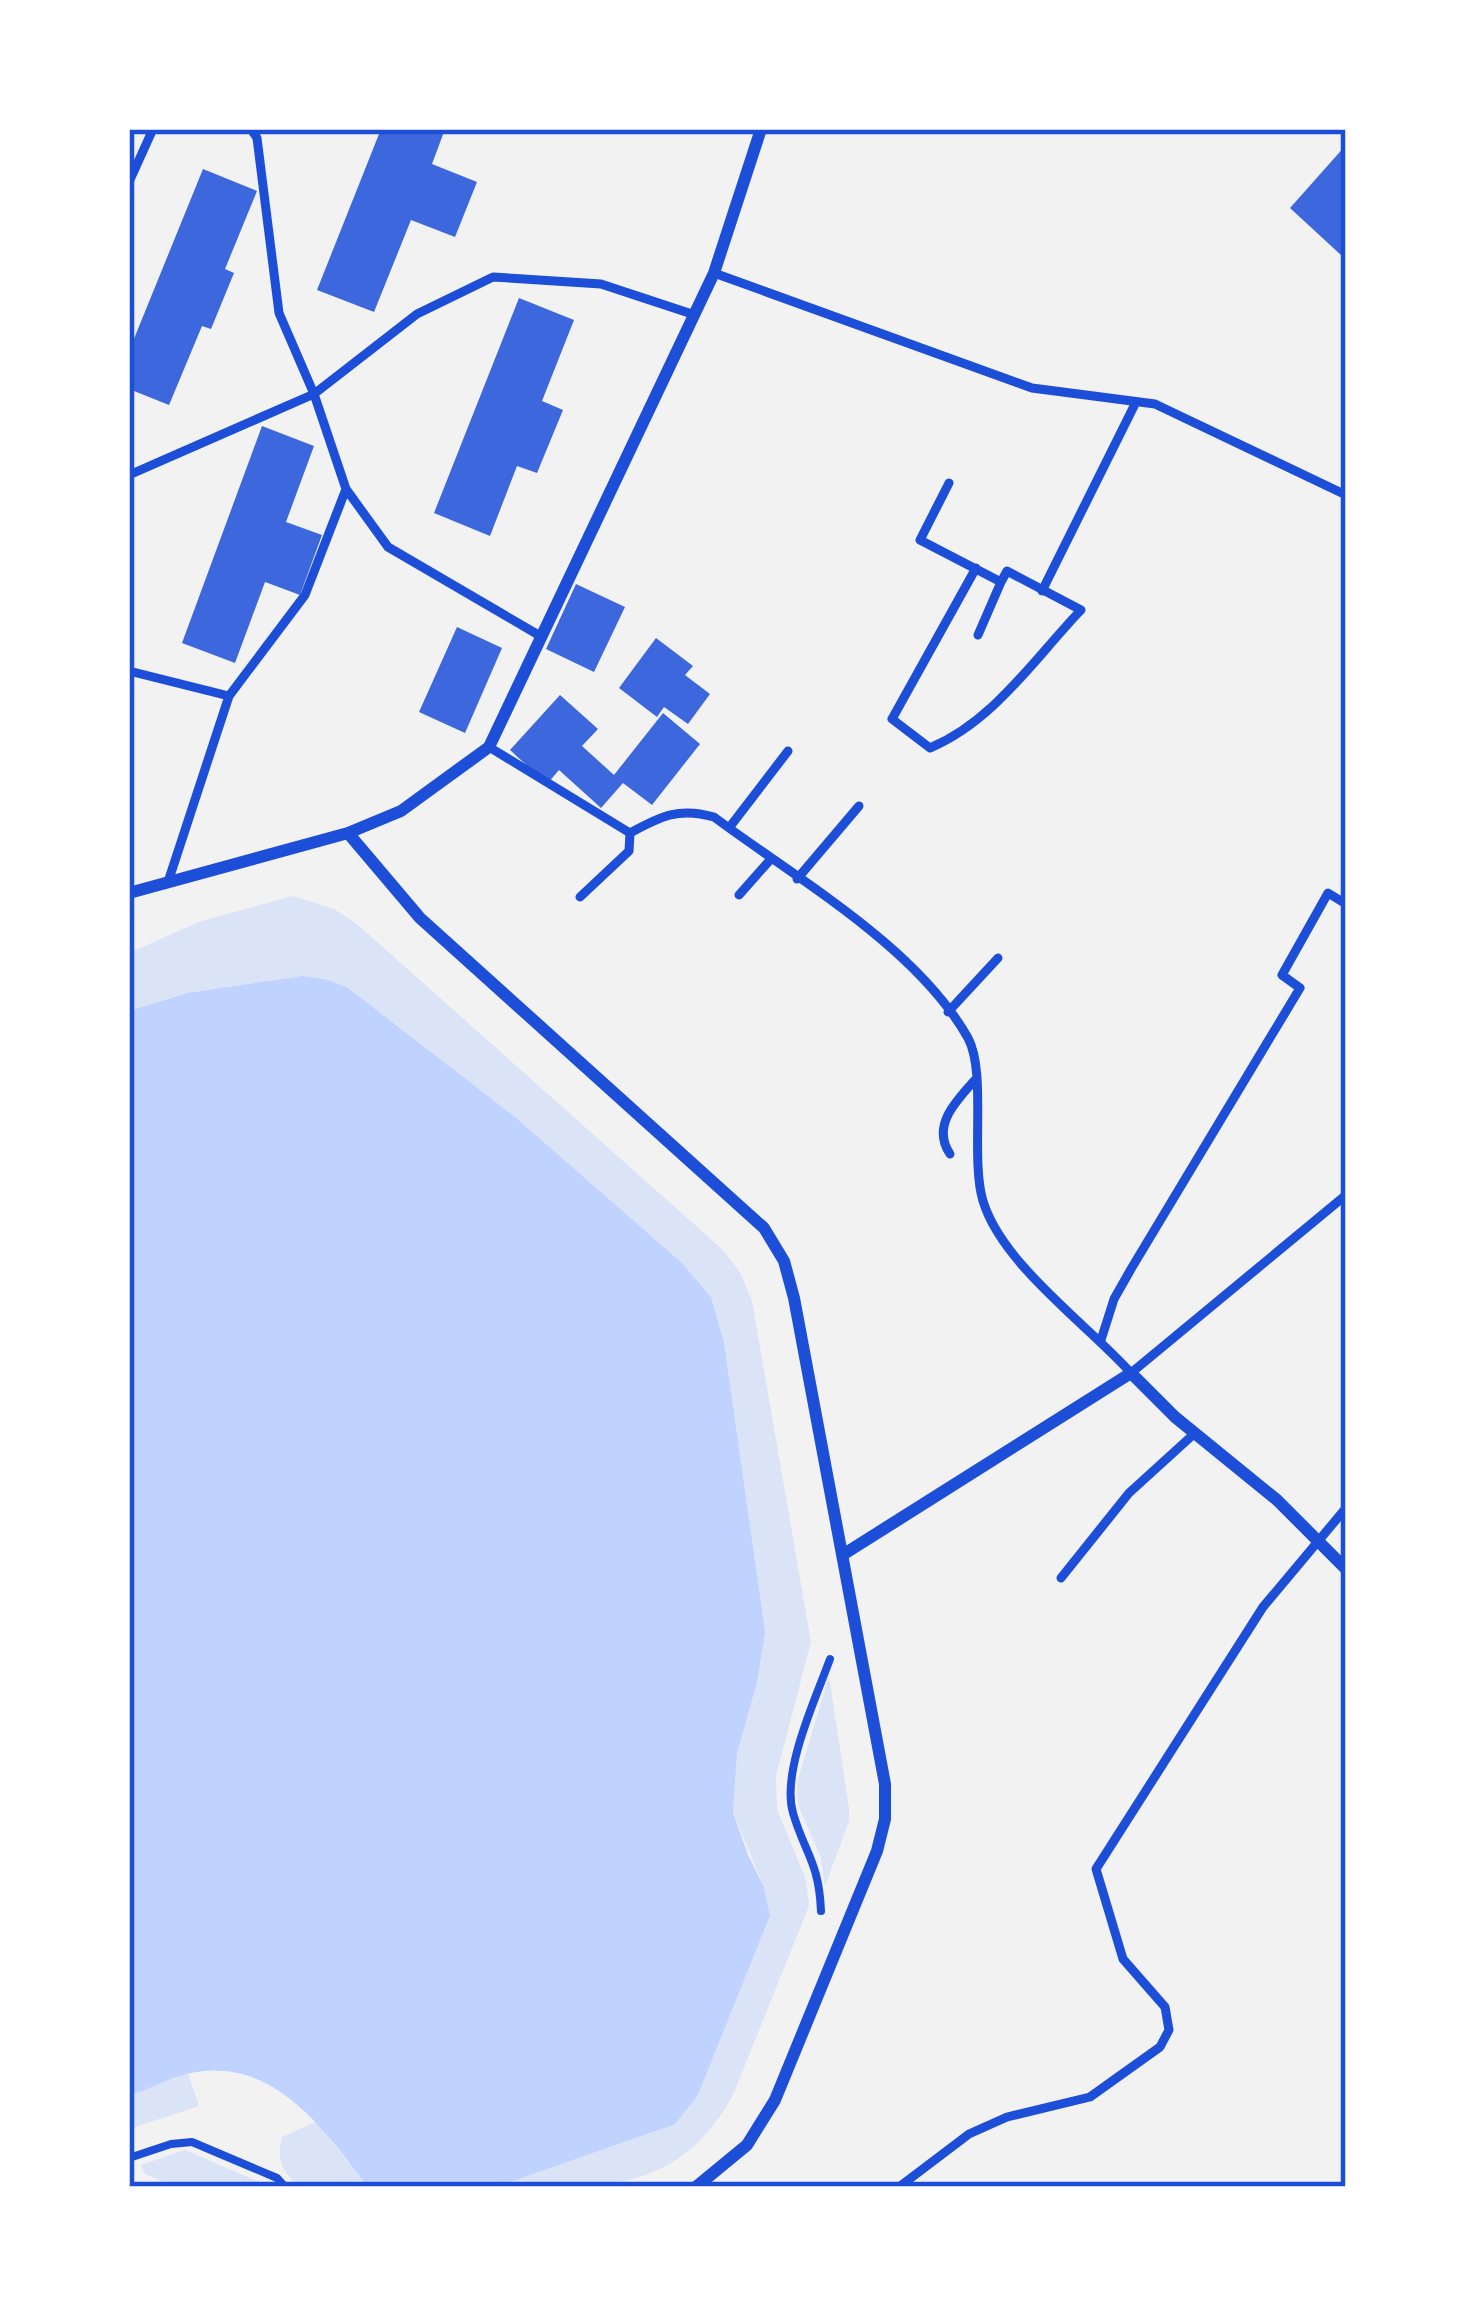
<svg xmlns="http://www.w3.org/2000/svg" width="1475" height="2316" viewBox="0 0 1475 2316" font-family="'Nunito Sans',sans-serif">
  <rect width="100%" height="100%" fill="#f2f2f2"/>
  <!-- green -->
  <path fill="#dbe4f7" d="M 293,896 L 334,909 L 357,924 L 722,1249 L 740,1272 L 752,1301 L 811,1642 L 776,1776 L 777,1809 L 806,1880 L 809,1906 L 733,2095 C 676,2198 596,2187 493,2187 L 698,2095 L 770,1917 L 764,1887 L 733,1812 L 737,1754 L 757,1682 L 711,1297 L 682,1263 L 514,1116 L 348,988 L 302,976 L 187,993 L 129,1011 L 129,953 L 201,921 Z
    M 829,1676 L 849,1808 L 849,1821 L 825,1886 L 821,1858 L 798,1805 L 797,1782 Z
    M 188,2073 L 199,2106 L 129,2129 L 129,2095 Z
    M 316,2122 L 368,2187 L 298,2187 C 282,2170 276,2161 282,2137 Z
    M 185,2150 L 271,2187 L 175,2187 L 145,2174 L 141,2165 Z"/>
  <!-- water -->
  <path fill="#bfd3fe" d="M 302,976 L 328,980 L 348,988 L 514,1116 L 682,1263 L 711,1297 L 724,1343 L 765,1632 L 757,1682 L 737,1754 L 733,1812 L 748,1855 L 764,1887 L 770,1916 L 698,2095 L 675,2124 L 496,2187 L 368,2187 C 324,2130 274,2056 191,2073 C 169,2077 150,2090 129,2095 L 129,1011 L 187,993 Z"/>
  <!-- building -->
  <path fill="#3d67dc" d="M 381,129 L 445,129 L 432,164 L 477,182 L 455,237 L 411,220 L 374,312 L 317,290 Z
    M 1346,145 L 1346,251 L 1342,256 L 1290,208 Z
    M 203,169 L 257,191 L 225,269 L 234,273 L 211,329 L 202,326 L 169,405 L 129,389 L 129,351 Z
    M 519,298 L 574,320 L 542,401 L 563,410 L 537,473 L 517,466 L 490,536 L 434,513 Z
    M 262,426 L 314,446 L 286,522 L 322,535 L 300,595 L 265,582 L 235,663 L 182,643 Z
    M 576,584 L 625,607 L 594,672 L 546,649 Z
    M 457,627 L 502,648 L 465,733 L 419,712 Z
    M 656,638 L 693,666 L 685,675 L 710,694 L 688,724 L 664,707 L 657,717 L 619,688 Z
    M 560,695 L 598,729 L 582,746 L 614,775 L 663,713 L 700,744 L 652,805 L 623,783 L 601,808 L 559,770 L 547,784 L 510,750 Z"/>
  <g fill="none" stroke-linecap="round" stroke-linejoin="round">
    <!-- path -->
    <path stroke="#1d4ed8" stroke-width="8" d="M 821,1911 C 819,1862 805,1854 793,1813 C 781,1772 816,1698 830,1659
      M 129,2158 L 171,2144 L 192,2142 L 277,2178 L 285,2187"/>
    <!-- service -->
    <path stroke="#1d4ed8" stroke-width="9" d="M 251,129 L 257,138 L 279,313 L 314,394 L 346,489 L 388,547 L 542,637
      M 129,182 L 153,129
      M 714,273 L 1032,388 L 1155,404 L 1346,495
      M 129,475 L 314,394 L 417,314 L 493,277 L 601,284 L 695,315
      M 949,483 L 920,540 L 1001,582 L 1007,571 L 1081,610 C 1034,659 994,721 930,748 L 892,719 L 976,568
      M 1042,591 L 1136,402
      M 978,635 L 1001,582
      M 129,671 L 229,696
      M 489,747 L 630,833 C 661,816 679,807 714,817 C 797,879 917,947 968,1038 C 987,1073 970,1158 983,1201 C 1002,1264 1087,1324 1131,1373 L 1346,1195
      M 729,828 L 788,751
      M 797,879 L 859,806
      M 168,882 L 229,696 L 305,595 L 346,489
      M 739,895 L 770,860
      M 580,897 L 629,851 L 630,833
      M 948,1012 L 998,958
      M 950,1154 C 931,1126 956,1101 975,1080
      M 1101,1340 L 1114,1299 L 1131,1269 L 1300,988 L 1282,975 L 1328,893 L 1346,904
      M 1061,1578 L 1129,1493 L 1195,1433
      M 899,2187 L 969,2134 L 1007,2117 L 1090,2097 L 1160,2047 L 1169,2030 L 1165,2007 L 1123,1959 L 1096,1869 L 1263,1607 L 1346,1508"/>
    <!-- minor -->
    <path stroke="#1d4ed8" stroke-width="12" d="M 348,833 L 420,918 L 764,1228 L 784,1261 L 794,1298 L 885,1784 L 885,1819 L 877,1851 L 775,2100 L 747,2145 L 696,2187
      M 129,893 L 348,833 L 401,811 L 489,747 L 714,273 L 761,129
      M 844,1554 L 1131,1373 L 1175,1417 L 1277,1500 L 1346,1569"/>
  </g>
  <!-- border -->
  <rect width="1475" height="2316" fill="none" stroke="#ffffff" stroke-width="264"/>
  <rect x="132" y="132" width="1211" height="2052" fill="none" stroke="#1d4ed8" stroke-width="4.5"/>
</svg>
